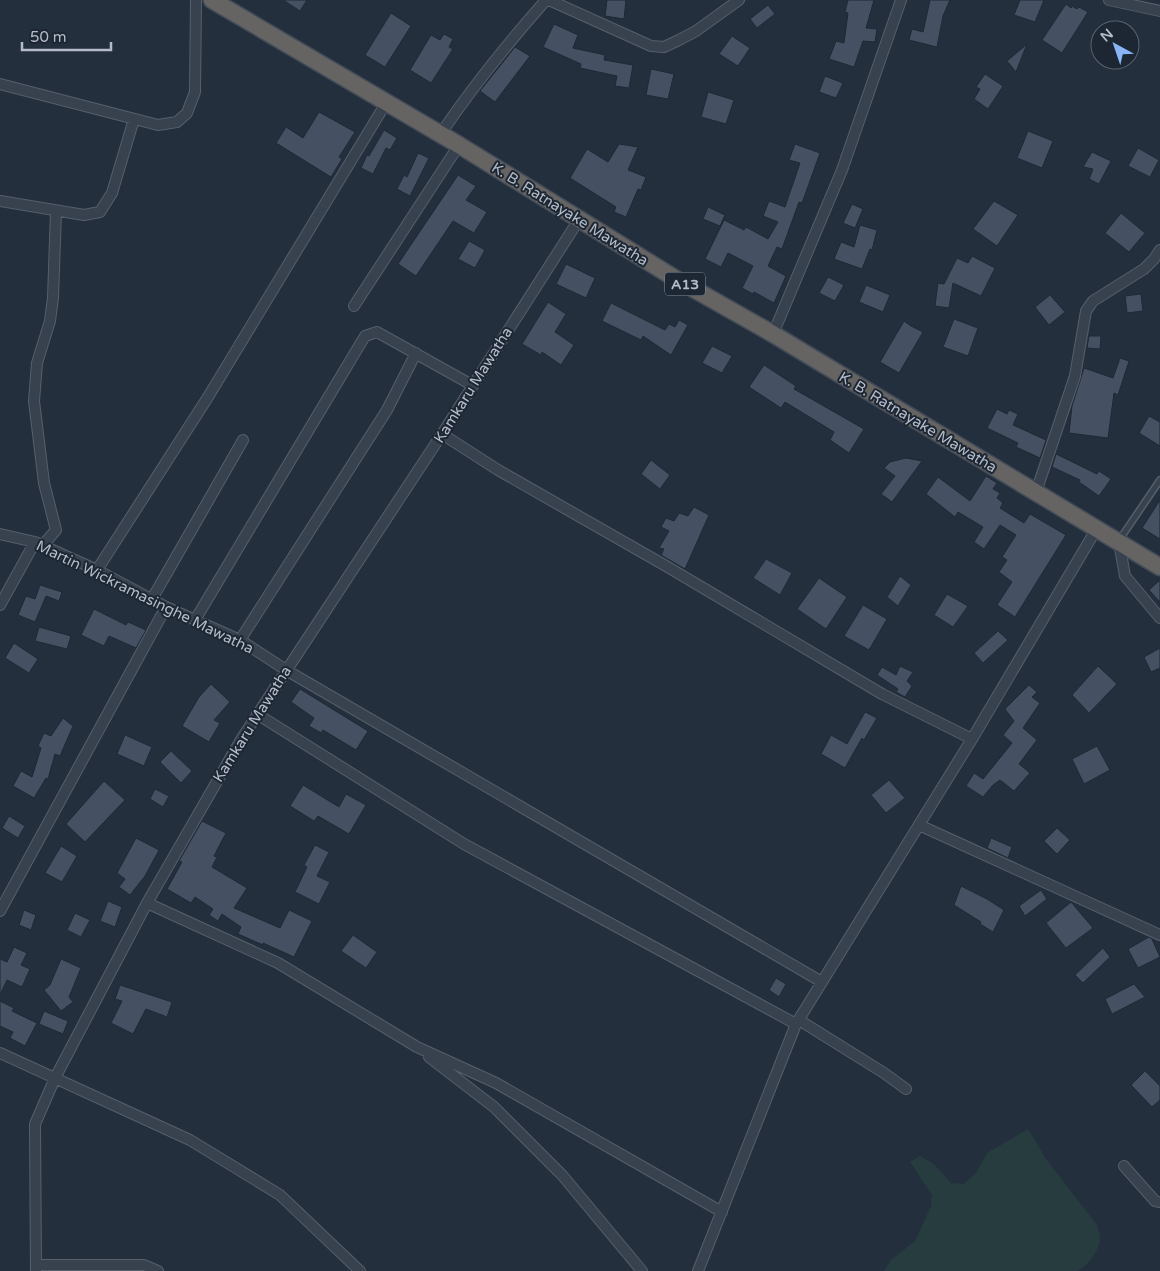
<svg xmlns="http://www.w3.org/2000/svg" width="1160" height="1271" viewBox="0 0 1160 1271" font-family="'Varela Round',sans-serif">
  <rect width="100%" height="100%" fill="#242f3e"/>
  <!-- green -->
  <path fill="#263c3f" d="M 1028,1129 L 1046,1159 L 1097,1225 C 1098,1229 1100,1234 1100,1237 C 1100,1250 1089,1264 1078,1271 L 884,1271 L 891,1260 L 915,1241 L 931,1206 L 932,1195 L 910,1162 L 920,1156 L 934,1164 L 951,1183 L 964,1184 L 976,1173 L 987,1153 Z"/>
  <!-- building -->
  <path fill="#455162" stroke="#1f2835" d="M 283,0 L 307,0 L 300,11 Z
    M 607,0 L 626,0 L 624,19 L 605,16 Z
    M 848,0 L 874,0 L 866,28 L 877,29 L 875,42 L 863,41 L 854,67 L 829,59 L 836,41 L 844,43 L 848,13 L 845,12 Z
    M 930,0 L 950,0 L 943,16 L 937,47 L 909,40 L 912,29 L 923,32 Z
    M 1020,0 L 1044,0 L 1035,22 L 1014,15 Z
    M 1066,4 L 1071,8 L 1072,6 L 1077,9 L 1079,7 L 1088,12 L 1062,53 L 1042,40 Z
    M 768,5 L 775,14 L 757,28 L 750,19 Z
    M 391,13 L 411,26 L 385,67 L 365,55 Z
    M 554,24 L 578,35 L 573,48 L 605,55 L 604,60 L 633,65 L 629,88 L 615,86 L 617,76 L 580,68 L 581,64 L 543,47 Z
    M 444,34 L 453,39 L 449,47 L 453,49 L 431,83 L 410,70 L 431,35 L 440,40 Z
    M 732,36 L 750,48 L 738,66 L 719,54 Z
    M 1027,44 L 1016,72 L 1007,61 Z
    M 515,47 L 530,56 L 495,102 L 480,91 Z
    M 651,69 L 674,74 L 668,99 L 646,95 Z
    M 985,74 L 1003,86 L 988,109 L 974,99 L 980,89 L 976,87 Z
    M 825,76 L 843,83 L 836,98 L 819,92 Z
    M 708,92 L 734,100 L 726,124 L 701,117 Z
    M 319,112 L 355,132 L 339,157 L 342,159 L 331,177 L 276,143 L 286,127 L 303,138 Z
    M 384,130 L 397,138 L 390,150 L 386,148 L 373,174 L 361,168 L 367,155 L 369,156 Z
    M 1028,131 L 1053,141 L 1042,168 L 1017,158 Z
    M 619,144 L 638,147 L 628,170 L 646,177 L 641,190 L 638,189 L 626,217 L 614,212 L 616,207 L 570,178 L 587,149 L 608,162 Z
    M 795,144 L 820,153 L 802,203 L 799,202 L 782,249 L 777,247 L 768,266 L 786,276 L 774,303 L 754,292 L 753,294 L 742,288 L 753,266 L 728,253 L 721,267 L 705,259 L 724,220 L 744,230 L 746,227 L 768,239 L 778,222 L 763,216 L 769,201 L 785,207 L 800,163 L 789,160 Z
    M 1138,148 L 1159,160 L 1150,177 L 1128,166 Z
    M 1092,152 L 1111,161 L 1099,184 L 1089,179 L 1093,169 L 1083,167 Z
    M 418,153 L 429,158 L 410,196 L 397,189 L 404,175 L 407,177 Z
    M 458,175 L 476,186 L 466,200 L 487,212 L 474,233 L 453,221 L 416,276 L 398,264 Z
    M 994,201 L 1018,215 L 997,246 L 973,229 Z
    M 852,204 L 863,209 L 855,228 L 843,223 Z
    M 708,207 L 725,215 L 720,226 L 703,219 Z
    M 1121,213 L 1145,233 L 1129,252 L 1105,233 Z
    M 860,225 L 877,230 L 872,250 L 870,249 L 862,269 L 834,259 L 841,242 L 854,247 Z
    M 469,241 L 485,250 L 475,268 L 458,259 Z
    M 972,256 L 995,268 L 981,296 L 953,283 L 949,308 L 935,306 L 938,283 L 944,284 L 957,258 L 968,263 Z
    M 566,264 L 595,278 L 586,298 L 556,284 Z
    M 828,277 L 844,285 L 835,301 L 819,293 Z
    M 866,285 L 890,295 L 883,312 L 859,302 Z
    M 1141,294 L 1143,311 L 1127,313 L 1125,296 Z
    M 1050,295 L 1065,312 L 1049,325 L 1035,307 Z
    M 548,302 L 566,314 L 555,332 L 574,345 L 561,365 L 542,352 L 541,355 L 522,344 Z
    M 611,303 L 665,330 L 669,324 L 675,327 L 679,320 L 688,325 L 671,355 L 643,336 L 641,340 L 602,321 Z
    M 954,319 L 978,328 L 968,356 L 943,347 Z
    M 904,321 L 911,326 L 923,332 L 899,373 L 880,362 Z
    M 1089,336 L 1101,336 L 1100,349 L 1087,348 Z
    M 712,346 L 732,356 L 722,373 L 702,363 Z
    M 1120,358 L 1129,361 L 1118,395 L 1114,393 L 1108,438 L 1069,433 L 1072,406 L 1084,368 L 1113,378 Z
    M 764,365 L 796,386 L 794,389 L 864,429 L 849,453 L 830,440 L 834,432 L 785,402 L 781,408 L 749,387 Z
    M 997,409 L 1007,414 L 1009,410 L 1018,414 L 1013,425 L 1046,440 L 1040,458 L 1016,447 L 1018,443 L 987,428 Z
    M 1149,416 L 1160,422 L 1160,446 L 1139,433 Z
    M 1056,454 L 1097,474 L 1099,471 L 1111,479 L 1099,496 L 1079,482 L 1080,480 L 1052,467 Z
    M 906,458 L 922,461 L 892,502 L 881,494 L 895,476 L 884,468 L 890,462 Z
    M 651,460 L 670,475 L 660,489 L 641,474 Z
    M 986,476 L 997,483 L 993,489 L 1000,493 L 997,498 L 1003,503 L 1000,508 L 1024,523 L 1030,514 L 1066,535 L 1015,617 L 997,605 L 1012,582 L 999,572 L 1007,560 L 1002,557 L 1016,535 L 1000,525 L 984,549 L 974,542 L 983,527 L 958,512 L 955,517 L 926,494 L 938,477 L 970,501 Z
    M 1160,500 L 1160,539 L 1142,528 Z
    M 694,507 L 709,515 L 685,569 L 661,555 L 664,549 L 659,548 L 669,531 L 661,527 L 666,518 L 674,521 L 679,513 L 688,516 Z
    M 766,559 L 792,573 L 780,595 L 753,578 Z
    M 900,576 L 911,585 L 898,606 L 887,597 Z
    M 819,578 L 847,597 L 826,629 L 797,609 Z
    M 1160,580 L 1160,602 L 1149,590 Z
    M 40,585 L 62,592 L 59,601 L 46,596 L 35,622 L 18,615 L 26,596 L 35,599 Z
    M 947,594 L 968,606 L 953,627 L 934,615 Z
    M 863,605 L 887,619 L 869,650 L 844,636 Z
    M 94,609 L 126,625 L 128,622 L 146,630 L 136,648 L 109,636 L 104,646 L 81,635 Z
    M 39,627 L 71,636 L 67,649 L 35,641 Z
    M 998,631 L 1008,640 L 983,663 L 974,653 Z
    M 14,643 L 38,659 L 29,673 L 5,658 Z
    M 1160,648 L 1160,668 L 1151,672 L 1144,657 Z
    M 900,666 L 913,672 L 907,681 L 912,686 L 905,697 L 896,692 L 898,689 L 877,675 L 882,667 L 896,675 Z
    M 1098,666 L 1117,684 L 1089,713 L 1072,695 Z
    M 211,684 L 230,702 L 214,720 L 220,723 L 209,742 L 182,726 L 199,697 Z
    M 1029,685 L 1037,692 L 1032,697 L 1040,703 L 1023,728 L 1037,740 L 1019,764 L 1030,773 L 1014,791 L 1000,780 L 993,785 L 983,797 L 966,786 L 974,773 L 983,779 L 1012,743 L 1003,735 L 1014,721 L 1005,709 Z
    M 300,689 L 368,731 L 356,750 L 323,730 L 321,733 L 309,726 L 314,718 L 291,702 Z
    M 865,712 L 877,718 L 864,740 L 862,738 L 845,768 L 821,754 L 831,735 L 847,744 Z
    M 63,718 L 73,726 L 60,756 L 55,754 L 48,779 L 46,778 L 34,798 L 13,786 L 21,771 L 32,777 L 41,748 L 38,746 L 44,733 L 51,736 Z
    M 125,735 L 152,747 L 144,766 L 117,754 Z
    M 1097,746 L 1110,770 L 1084,784 L 1072,759 Z
    M 171,751 L 192,771 L 181,783 L 160,762 Z
    M 889,780 L 905,798 L 886,813 L 871,795 Z
    M 104,781 L 125,800 L 85,842 L 66,824 Z
    M 303,785 L 339,807 L 346,794 L 366,805 L 349,834 L 318,816 L 314,821 L 290,806 Z
    M 155,789 L 169,796 L 163,807 L 150,799 Z
    M 9,816 L 25,826 L 18,838 L 2,828 Z
    M 202,821 L 226,833 L 214,856 L 217,857 L 212,867 L 247,888 L 234,908 L 280,928 L 289,910 L 312,921 L 294,957 L 263,943 L 263,945 L 238,934 L 241,927 L 222,914 L 218,921 L 209,915 L 213,909 L 195,897 L 191,903 L 167,889 L 182,862 L 179,861 Z
    M 1057,828 L 1070,840 L 1057,854 L 1044,841 Z
    M 136,838 L 159,850 L 145,876 L 130,895 L 119,887 L 125,879 L 117,873 Z
    M 991,838 L 1012,847 L 1008,858 L 987,848 Z
    M 315,845 L 329,852 L 317,876 L 330,882 L 319,904 L 295,892 L 307,867 L 304,865 Z
    M 61,846 L 77,856 L 62,882 L 45,873 Z
    M 961,886 L 987,899 L 1004,910 L 993,932 L 980,924 L 981,922 L 954,905 Z
    M 1041,890 L 1047,899 L 1025,916 L 1019,906 Z
    M 108,901 L 122,907 L 115,927 L 100,921 Z
    M 1071,902 L 1093,928 L 1066,948 L 1046,923 Z
    M 24,910 L 36,915 L 31,930 L 19,925 Z
    M 75,913 L 90,920 L 81,937 L 67,930 Z
    M 353,935 L 377,952 L 366,968 L 341,951 Z
    M 1149,937 L 1152,939 L 1160,957 L 1138,968 L 1128,949 Z
    M 14,947 L 27,953 L 21,965 L 30,969 L 22,987 L 7,980 L 0,995 L 0,959 L 7,962 Z
    M 1103,948 L 1110,957 L 1083,983 L 1075,975 Z
    M 61,959 L 81,968 L 69,997 L 73,1002 L 61,1011 L 44,990 L 50,985 Z
    M 776,978 L 786,984 L 779,997 L 769,990 Z
    M 1134,984 L 1145,997 L 1112,1014 L 1105,999 Z
    M 120,985 L 172,1002 L 167,1017 L 146,1009 L 133,1034 L 111,1023 L 122,1001 L 115,999 Z
    M 0,1001 L 14,1008 L 12,1011 L 37,1023 L 25,1046 L 10,1038 L 13,1032 L 0,1026 Z
    M 44,1011 L 68,1021 L 63,1034 L 39,1024 Z
    M 1145,1071 L 1160,1086 L 1160,1100 L 1152,1107 L 1131,1085 Z"/>
  <g fill="none" stroke-linecap="round" stroke-linejoin="round">
    <defs>
      <path id="service" d="M 1120,539 L 1160,480"/>
      <path id="minor" d="M 549,0 L 651,46 L 664,47 L 679,40 L 696,31 L 739,0
        M 1109,0 L 1160,11
        M 0,84 L 158,125 L 177,122 L 187,113 L 195,92 L 196,0
        M 440,135 C 472,87 508,43 546,0
        M 0,201 L 84,215 L 100,212 L 112,193 L 134,119
        M 354,306 L 459,145
        M 773,334 L 842,170 L 901,0
        M 442,434 L 498,470 L 666,566 L 882,694 L 972,739
        M 1036,492 L 1075,376 L 1086,311 L 1093,301 L 1144,269 L 1154,259 L 1160,250
        M 0,534 L 35,542 L 97,570 L 166,607 L 240,640 L 286,670 L 822,982
        M 1119,542 L 1125,576 L 1160,618
        M 43,545 L 56,530 L 44,483 L 34,401 L 37,363 L 50,321 L 53,298 L 56,211
        M 97,570 L 208,397 L 386,103
        M 152,599 L 243,440
        M 0,605 L 35,542
        M 195,620 L 365,336 L 377,332 L 472,385
        M 240,640 L 387,410 L 416,353
        M 257,714 L 464,844 L 796,1024
        M 919,825 L 1160,935
        M 147,903 L 278,963 L 417,1047 L 496,1083 L 722,1212
        M 0,911 L 166,607
        M 799,1020 L 884,1073 L 906,1089
        M 0,1053 L 190,1140 L 280,1195 L 360,1271
        M 429,1057 L 494,1107 L 562,1175 L 642,1271
        M 1124,1166 L 1155,1201 L 1160,1202
        M 36,1265 L 144,1265 L 158,1271
        M 36,1271 L 35,1124 L 55,1078 L 147,903 L 242,738 L 442,434 L 580,218
        M 698,1271 L 796,1024 L 972,739 L 1097,528"/>
      <path id="trunk" d="M 212,0 L 459,145 L 676,279 L 773,334 L 1160,567"/>
    </defs>
    <!-- service casing -->
    <use href="#service" stroke="#565f6c" stroke-width="8"/>
    <!-- minor casing -->
    <use href="#minor" stroke="#565f6c" stroke-width="12"/>
    <!-- trunk casing -->
    <use href="#trunk" stroke="#434c59" stroke-width="19"/>
    <!-- service -->
    <use href="#service" stroke="#38414e" stroke-width="5"/>
    <!-- minor -->
    <use href="#minor" stroke="#38414e" stroke-width="10"/>
    <!-- trunk -->
    <use href="#trunk" stroke="#656462" stroke-width="16"/>
  </g>
  <g text-anchor="middle" dominant-baseline="central" stroke-width="4" stroke-linejoin="round" paint-order="stroke">
    <!-- shield labels -->
    <rect fill="#1d2633" stroke="#878f9c" stroke-width="1" x="665" y="272.5" width="40" height="23" rx="4"/>
    <g font-size="14" font-weight="bold" fill="#b4bcc9">
      <text x="685" y="284">A13</text>
    </g>
    <!-- street labels -->
    <g font-size="15" fill="#b4bcc9" stroke="#1d2633">
      <text transform="translate(570 214) rotate(32)">K. B. Ratnayake Mawatha</text>
      <text transform="translate(473 385) rotate(-58)">Kamkaru Mawatha</text>
      <text transform="translate(918 422) rotate(31)">K. B. Ratnayake Mawatha</text>
      <text transform="translate(145 597) rotate(26)">Martin Wickramasinghe Mawatha</text>
      <text transform="translate(252 724) rotate(-58)">Kamkaru Mawatha</text>
    </g>
  </g>
  <!-- north arrow -->
  <g transform="translate(1115 45) rotate(320)"><circle r="24" fill="#1d2633" stroke="#59626f"/>
  <path d="M0-4L9 19L0 12L-9 19Z" fill="#8ab4f8"/>
  <text y="-8" font-size="14" font-weight="bold" text-anchor="middle" fill="#b4bcc9">N</text>
  </g>
  <!-- scale -->
  <path d="M22 42v8h89v-8" fill="none" stroke="#b4bcc9" stroke-width="2.5"/>
  <text x="30" y="42" font-size="15" fill="#b4bcc9" stroke="#1d2633" stroke-width="4" paint-order="stroke">50 m</text>
</svg>
